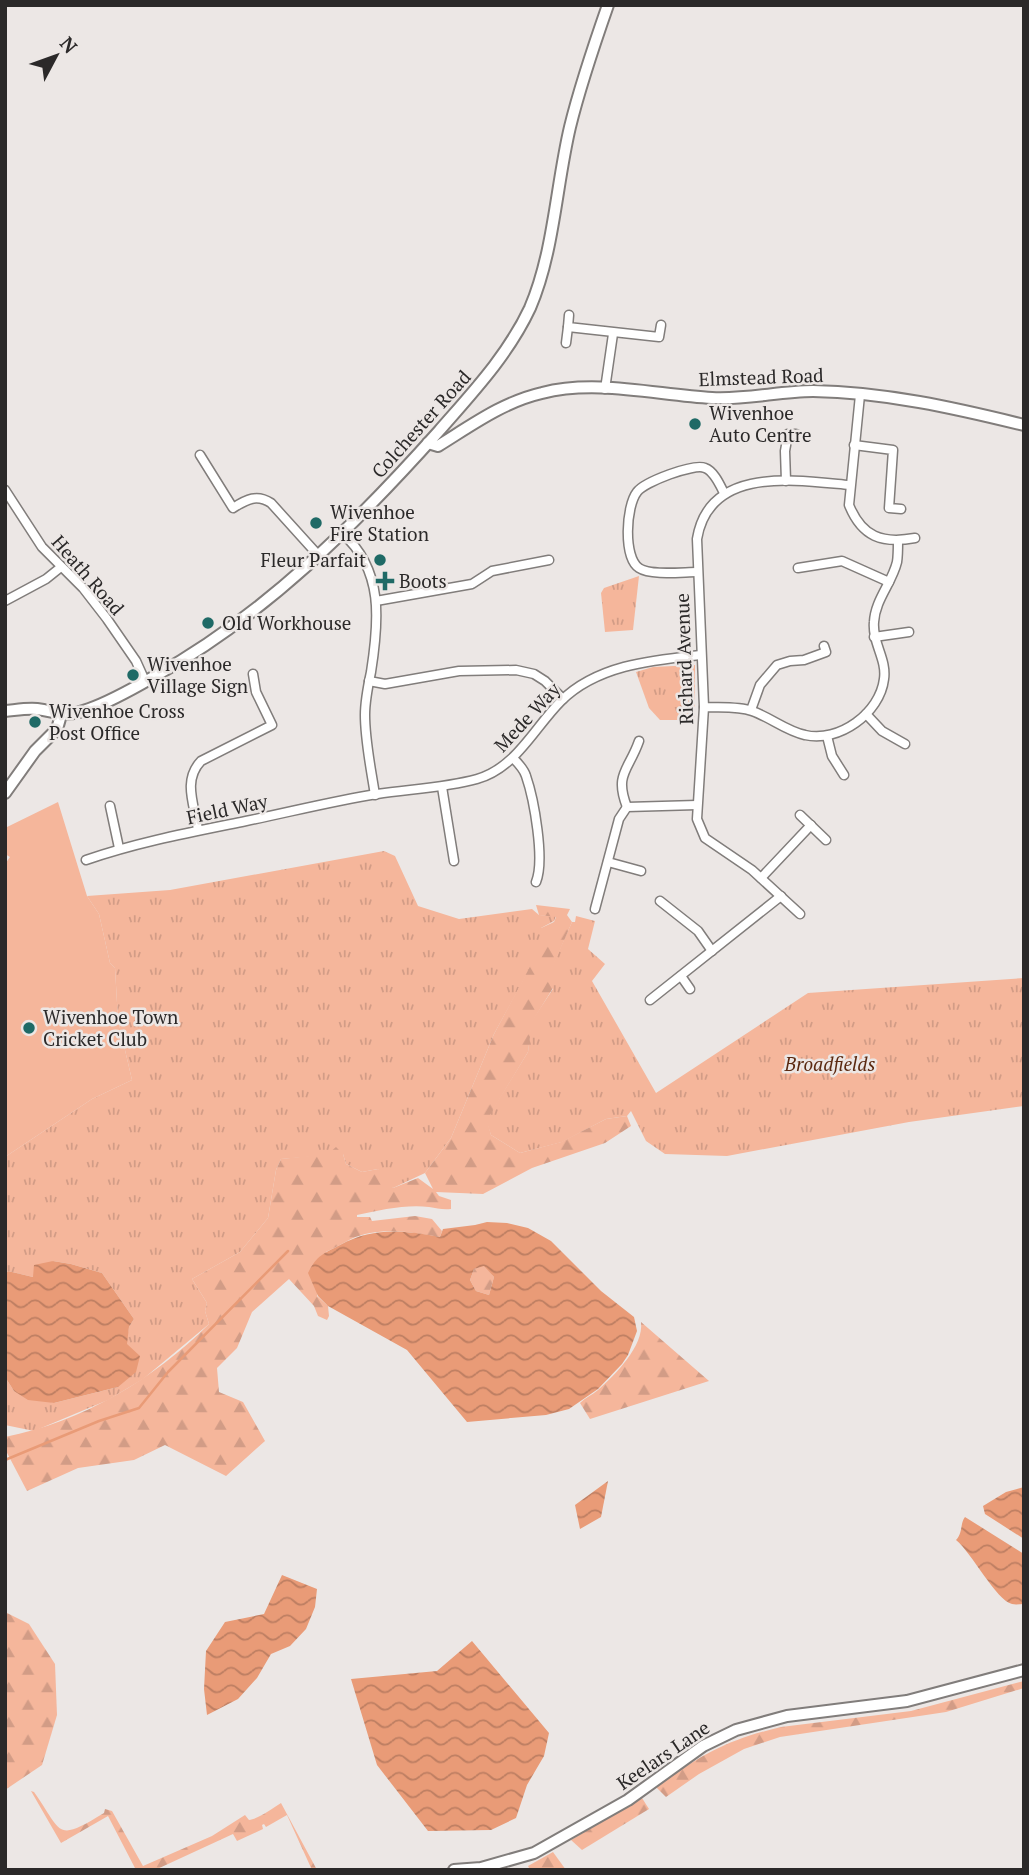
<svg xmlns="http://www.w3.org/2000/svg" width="1029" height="1875" font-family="'PT Serif',serif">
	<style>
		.grass { fill: url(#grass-tufts) }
		.forest { fill: url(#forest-firs) }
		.garden { fill: #f5b69b }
		.water { fill: url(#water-waves); fill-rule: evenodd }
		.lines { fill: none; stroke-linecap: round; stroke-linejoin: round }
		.stream { stroke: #e99b77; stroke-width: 2.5 }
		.street-casing { stroke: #817d7b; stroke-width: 11 }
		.secondary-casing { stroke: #817d7b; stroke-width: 14 }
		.street { stroke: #fff; stroke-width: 8 }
		.secondary { stroke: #fff; stroke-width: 10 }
		.poi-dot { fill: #1f6a66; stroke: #ece7e5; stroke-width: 2.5 }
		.labels { text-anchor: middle; stroke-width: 5; stroke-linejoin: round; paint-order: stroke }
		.street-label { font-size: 19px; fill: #2b2929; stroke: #ece7e5 }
		.poi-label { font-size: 19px; fill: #2b2929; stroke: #ece7e5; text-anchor: start }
		.park-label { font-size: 19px; font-style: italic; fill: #5b2910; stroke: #ece7e5 }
	</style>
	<defs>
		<pattern id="grass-tufts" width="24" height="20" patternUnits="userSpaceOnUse" patternTransform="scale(1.75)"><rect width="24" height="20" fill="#f5b69b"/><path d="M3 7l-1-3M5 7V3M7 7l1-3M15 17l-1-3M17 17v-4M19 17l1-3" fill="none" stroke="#d29c86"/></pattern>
		<pattern id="forest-firs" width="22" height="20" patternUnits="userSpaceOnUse" patternTransform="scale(1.75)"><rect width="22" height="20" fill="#f5b69b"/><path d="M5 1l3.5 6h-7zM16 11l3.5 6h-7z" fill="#d29c86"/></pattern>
		<pattern id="water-waves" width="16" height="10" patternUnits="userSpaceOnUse" patternTransform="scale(1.75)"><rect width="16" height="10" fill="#e99b77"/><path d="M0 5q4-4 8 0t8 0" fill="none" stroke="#bd7e62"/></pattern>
	</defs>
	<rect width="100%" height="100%" fill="#ece7e5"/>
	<g class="grass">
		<polygon points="639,576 633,630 605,632 601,593 604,588"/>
		<polygon points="695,665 695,720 660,720 649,708 636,672 653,667"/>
		<polygon points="384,851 395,856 418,906 459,919 532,909 539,915 556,916 554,921 541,928 541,948 494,1034 451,1138 425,1173 393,1188 378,1169 362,1172 346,1164 343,1154 281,1159 276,1170 268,1218 240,1252 192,1279 207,1303 205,1311 209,1324 143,1379 108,1400 34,1431 5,1425 5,1377 14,1391 54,1403 118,1387 129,1327 134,1319 102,1273 71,1264 53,1261 33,1277 8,1271 5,1275 5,1157 92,1099 132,1080 118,1020 115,968 110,963 99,914 87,896 170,890"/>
		<polygon points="576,916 595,921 588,949 605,964 592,981 656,1093 808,993 1024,978 1024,1106 909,1122 727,1156 665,1154 646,1141 631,1111 627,1116 606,1119 562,1142 520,1153 491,1135 486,1120 528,1052 531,1022 553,989 546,980 572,922 575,922"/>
	</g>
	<g class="forest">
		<path d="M536,905L570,909L567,915L572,922L547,980L553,988L532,1022L528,1052L487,1120L491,1135L520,1153L561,1142L606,1119L627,1116L631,1126L605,1143L532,1168L483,1194L436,1192L439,1196L451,1200V1209C442,1210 437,1208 429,1207C407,1204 380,1210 357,1215V1217H370L372,1221L415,1216L432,1219L442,1231L440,1237C412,1232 378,1226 351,1239C343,1243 335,1248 326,1252L317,1296L328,1306L329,1316L327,1320L318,1316L314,1306L289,1279L252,1312L237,1348L217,1368L219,1392L243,1402L265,1441L226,1476L165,1445L134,1460L78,1468L27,1491L5,1449V1437C82,1422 154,1379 209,1324L205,1311L207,1303L192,1279L240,1252L268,1218L276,1170L281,1159L328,1154L336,1147L343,1154L346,1164L362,1172L378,1169L388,1174L393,1188L418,1178L433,1189L425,1173L451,1138L494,1034L540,948L541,928L554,922L556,917L539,915Z"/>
		<polygon points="484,1265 494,1277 489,1295 476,1291 470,1280 474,1269"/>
		<path d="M641,1322L709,1381L590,1419L580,1403C585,1398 592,1395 598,1390C615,1375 644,1346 641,1322Z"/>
		<polygon points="5,1612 29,1624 55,1664 57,1715 42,1765 5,1790"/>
		<path d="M1024,1681V1688L946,1712L780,1737L744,1749L699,1774L666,1797L656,1787C701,1755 726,1740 781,1727L911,1711Z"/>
		<path d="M31,1791L34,1792C63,1833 55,1843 104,1813L105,1809L112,1811L143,1866L212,1836L245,1815L249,1820C258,1819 273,1808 281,1803L317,1870H312L287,1815L266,1827L264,1824L262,1825L263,1829L237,1841L233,1834L155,1870H136L108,1816L61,1843Z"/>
		<polygon points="642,1798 649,1809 582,1850 571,1840"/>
		<polygon points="553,1852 566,1870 530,1870 528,1866"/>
	</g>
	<polygon class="garden" points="58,802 87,896 99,914 110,963 115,968 118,1020 132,1080 92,1099 5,1157 5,864 10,857 5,854 5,828"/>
	<g class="water">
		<path d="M487,1222L507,1223L528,1228L551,1241L601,1291L634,1317L637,1331L628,1355L622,1364L598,1389L569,1409L546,1415L467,1422L407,1350L328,1306L318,1296L308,1273C317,1255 323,1254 340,1245C373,1227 403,1230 440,1237L443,1229L475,1225ZM484,1266L494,1277L489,1295L476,1291L470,1280L474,1269Z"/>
		<polygon points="53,1261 71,1264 102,1273 134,1319 129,1327 127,1344 140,1356 136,1372 118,1387 54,1403 28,1400 14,1391 5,1377 5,1275 8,1271 33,1277 34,1265"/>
		<polygon points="608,1481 601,1517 580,1529 575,1505"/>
		<polygon points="1024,1487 1024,1539 985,1514 983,1506 1006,1492"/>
		<path d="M965,1517L1024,1554V1604C1020,1604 1016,1605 1012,1604C996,1600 972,1553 956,1540C963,1533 960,1523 965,1517Z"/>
		<polygon points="282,1575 317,1589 315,1607 306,1629 290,1646 271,1654 257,1678 238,1699 207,1715 204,1689 206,1651 225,1622 264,1614"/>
		<polygon points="472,1641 549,1733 544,1756 527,1785 516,1818 491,1830 428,1831 377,1765 351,1679 437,1671"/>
	</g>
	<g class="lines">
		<polyline class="stream" points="5,1460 99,1421 139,1408 168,1372 288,1251"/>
		<g class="street-casing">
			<g id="street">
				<polyline points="569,315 568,327 659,337 661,325"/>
				<polyline points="566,343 568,327"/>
				<polyline points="605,389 613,334"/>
				<path d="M860,395L849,505C862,537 882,544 915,538"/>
				<polyline points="854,445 893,450 889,508 901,509"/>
				<path d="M200,455L233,508C247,499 257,494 271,503L318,555"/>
				<polyline points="786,481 785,451 788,434 796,434"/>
				<polyline points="5,490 42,547 83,588 107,619 136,661 145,681"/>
				<path d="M342,533C384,570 379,621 371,672C368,686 365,700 365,715C365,741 371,769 375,795"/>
				<polyline points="798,568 842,561 889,582"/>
				<path d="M697,572C683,572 651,576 639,568C623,557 626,506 637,492C644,482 694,463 705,468C714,471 720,485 724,493"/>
				<polyline points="5,601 46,579 61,567"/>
				<polyline points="376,601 472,584 492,571 549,560"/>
				<polyline points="874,637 909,632"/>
				<polyline points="369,681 385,684 459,671 516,670 534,674 545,681 563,699"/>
				<path d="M704,707C719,708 738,706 752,711C770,717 786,731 805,735C839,743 880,713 884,679C887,659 872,643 874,622C875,600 892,583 897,562C898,556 898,548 898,541"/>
				<polyline points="751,710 760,685 777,665 790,661 804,660 826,652 824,646"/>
				<polyline points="866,714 882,731 905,744"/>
				<polyline points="827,736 832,756 844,775"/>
				<path d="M513,758C518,763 524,769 526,776C534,799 545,860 536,882"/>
				<polyline points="442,787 454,861"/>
				<polyline points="110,806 119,848"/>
				<path d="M627,807C614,774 629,770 639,741"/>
				<polyline points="800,815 826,840"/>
				<path d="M198,830C195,806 182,781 201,761L272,725L256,692L253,674"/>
				<path d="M86,860C138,842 192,832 246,821C290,812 333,801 377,794C410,789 444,788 477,779C516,768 534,728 561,701C597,665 653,660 700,655"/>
				<polyline points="608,862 641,871"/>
				<polyline points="761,878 811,825"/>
				<polyline points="660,901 698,931 712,951"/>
				<polyline points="595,909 619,819 627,807 697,805"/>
				<path d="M800,914L752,870L705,838L697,819L704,707L697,539C709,466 795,480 849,485"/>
				<polyline points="681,976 690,989"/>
				<polyline points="650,1000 781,896"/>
			</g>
		</g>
		<g class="secondary-casing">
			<g id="secondary">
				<path d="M428,443L438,446C472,425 503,402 542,393C596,379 657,395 712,398C746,400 780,391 813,391C884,392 955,408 1024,425"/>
				<path d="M5,711C16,710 27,708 37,709C59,712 65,718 89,709C112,701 134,688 155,676C265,615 356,524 439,431C473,392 508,355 530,308C554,252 556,186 570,127C580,86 594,45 608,5"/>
				<polyline points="5,793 35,751 57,729 61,715"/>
				<polyline points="454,1870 481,1868 534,1853 628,1800 703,1746 736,1730 787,1716 907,1701 1024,1670"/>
			</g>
		</g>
		<use href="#street" class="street"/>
		<use href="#secondary" class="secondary"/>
	</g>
	<g class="poi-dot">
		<circle cx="695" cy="424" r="7"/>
		<circle cx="316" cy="523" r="7"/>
		<circle cx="380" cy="560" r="7"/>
		<path d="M381.5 570.5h7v7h7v7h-7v7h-7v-7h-7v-7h7z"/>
		<circle cx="208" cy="623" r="7"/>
		<circle cx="133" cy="675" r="7"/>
		<circle cx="35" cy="722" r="7"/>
		<circle cx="29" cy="1028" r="7"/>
	</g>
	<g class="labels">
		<g class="street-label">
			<text transform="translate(761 377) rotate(-2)" y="7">Elmstead Road</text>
			<text transform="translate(421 424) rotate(-48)" y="7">Colchester Road</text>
			<text transform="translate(88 575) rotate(49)" y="7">Heath Road</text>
			<text transform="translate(684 659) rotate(-92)" y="7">Richard Avenue</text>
			<text transform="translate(527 717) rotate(-47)" y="7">Mede Way</text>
			<text transform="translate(227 809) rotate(-12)" y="7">Field Way</text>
			<text transform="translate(663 1755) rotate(-34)" y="7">Keelars Lane</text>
		</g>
		<g class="poi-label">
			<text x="709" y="420">Wivenhoe<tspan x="709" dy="22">Auto Centre</tspan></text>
			<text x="330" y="519">Wivenhoe<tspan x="330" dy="22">Fire Station</tspan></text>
			<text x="366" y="567" text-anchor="end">Fleur Parfait</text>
			<text x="399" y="588">Boots</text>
			<text x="222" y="630">Old Workhouse</text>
			<text x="147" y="671">Wivenhoe<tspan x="147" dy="22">Village Sign</tspan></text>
			<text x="49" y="718">Wivenhoe Cross<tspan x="49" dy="22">Post Office</tspan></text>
			<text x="43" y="1024">Wivenhoe Town<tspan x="43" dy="22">Cricket Club</tspan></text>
		</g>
		<g class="park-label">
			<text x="830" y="1071">Broadfields</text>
		</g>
	</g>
	<rect width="1029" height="1875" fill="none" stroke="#2b2929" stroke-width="14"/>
	<g transform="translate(56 56) rotate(49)" stroke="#ece7e5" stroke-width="5" paint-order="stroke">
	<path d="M0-5L12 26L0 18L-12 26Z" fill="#2b2929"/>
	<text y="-10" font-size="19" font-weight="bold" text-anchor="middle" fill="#2b2929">N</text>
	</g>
</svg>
